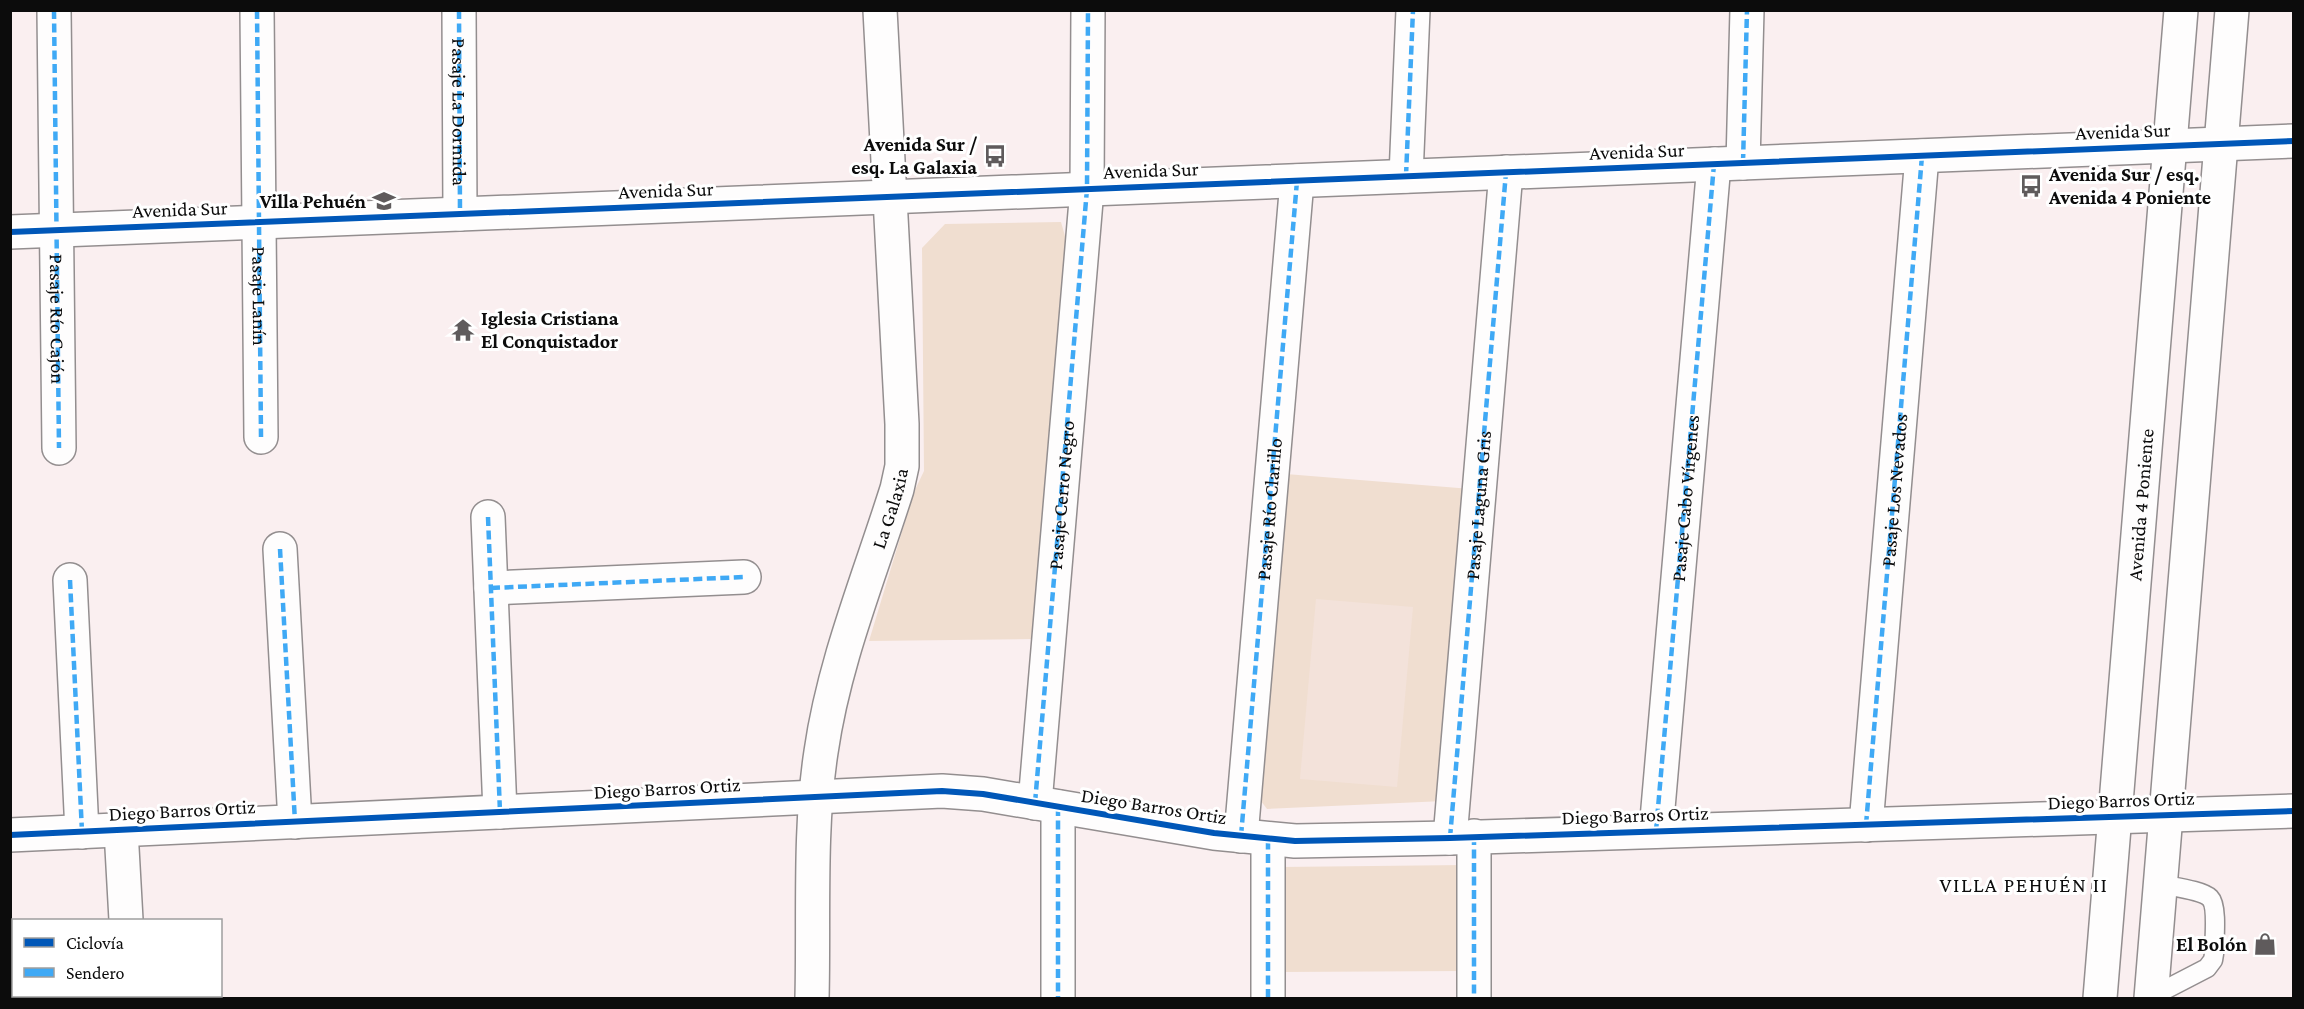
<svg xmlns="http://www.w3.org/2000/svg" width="2304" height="1009" font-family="'Crimson Pro',serif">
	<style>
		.green { fill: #f0ded0 }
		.pitch { fill: #f3e2da }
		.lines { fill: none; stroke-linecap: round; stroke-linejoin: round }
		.service-casing { stroke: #938e8f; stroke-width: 21 }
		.minor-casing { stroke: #938e8f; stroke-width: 36 }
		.tertiary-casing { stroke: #938e8f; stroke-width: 36 }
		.service { stroke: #fefdfd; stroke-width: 18 }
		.minor { stroke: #fefdfd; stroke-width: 33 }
		.tertiary { stroke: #fefdfd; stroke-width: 33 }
		.quiet { stroke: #3fa9f5; stroke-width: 4.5; stroke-dasharray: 9 4.5; stroke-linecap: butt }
		.cycleway-casing { stroke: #fff; stroke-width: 10 }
		.cycleway { stroke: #0057b8; stroke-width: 6 }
		.labels { text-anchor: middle; stroke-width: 6; stroke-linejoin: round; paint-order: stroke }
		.street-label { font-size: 20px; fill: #0c0c0c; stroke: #fff }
		.poi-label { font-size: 20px; font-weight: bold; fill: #0c0c0c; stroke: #fff; text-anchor: end }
		.neighbourhood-label { font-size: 21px; letter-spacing: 1.5px; fill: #0c0c0c; stroke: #fff }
	</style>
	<rect width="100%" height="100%" fill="#faeff0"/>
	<g class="green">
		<polygon points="1061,222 1067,243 1034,639 869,641 914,492 924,471 922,248 945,224"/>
		<polygon points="1286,474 1471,489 1444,801 1267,809 1258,797"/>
		<polygon points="1464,865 1465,971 1282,972 1281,867"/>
	</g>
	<polygon class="pitch" points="1316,599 1413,607 1397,787 1300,779"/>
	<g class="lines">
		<g class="service-casing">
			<path id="service" d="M2151,997L2207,968L2213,960L2214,954C2214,942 2218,906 2210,898C2202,890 2172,887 2160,884"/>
		</g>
		<g class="minor-casing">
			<g id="minor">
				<path id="s1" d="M54,10L59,448"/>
				<polyline points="257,10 261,437"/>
				<path id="s2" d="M459,10L460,214"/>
				<polyline points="1743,163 1747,10"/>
				<polyline points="1406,176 1413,10"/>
				<polyline points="488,517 500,812"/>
				<polyline points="280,549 295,822"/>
				<polyline points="70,580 82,832"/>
				<polyline points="491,588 744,577"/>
				<polyline points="1035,803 1087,189 1088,10"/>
				<polyline points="1058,807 1058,998"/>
				<polyline points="1866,825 1922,156"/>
				<polyline points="121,830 126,920"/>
				<path id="s3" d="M1656,831L1714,164"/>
				<polyline points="10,835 942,791 983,794 1214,833 1295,841 1450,838 2294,811"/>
				<path id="s4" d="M1241,836L1297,181"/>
				<polyline points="1474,836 1474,998"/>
				<path id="s5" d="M1450,838L1506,172"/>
				<polyline points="129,996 129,998"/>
				<path id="s6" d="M812,998C814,919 809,830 821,752C834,661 870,575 897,489L902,466V424L880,10"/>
				<polyline points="1268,998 1268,839"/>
			</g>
		</g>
		<g class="tertiary-casing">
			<g id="tertiary">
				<polyline points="10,232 2294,141"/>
				<path id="s7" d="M2100,998L2181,10"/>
				<polyline points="2151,998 2232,10"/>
			</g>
		</g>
		<use href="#service" class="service"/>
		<use href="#minor" class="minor"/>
		<use href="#tertiary" class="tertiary"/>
		<g class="quiet">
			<polyline points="54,10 59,448"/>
			<path id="s8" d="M257,10L261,437"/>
			<polyline points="459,10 460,214"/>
			<polyline points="1743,163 1747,10"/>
			<polyline points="1406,176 1413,10"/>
			<polyline points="488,517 500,812"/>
			<polyline points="280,549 295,822"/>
			<polyline points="70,580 82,832"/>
			<polyline points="491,588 744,577"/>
			<path id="s9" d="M1035,803L1087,189L1088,10"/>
			<polyline points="1058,807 1058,998"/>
			<path id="s10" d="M1866,825L1922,156"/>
			<polyline points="1656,831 1714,164"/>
			<polyline points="1241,836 1297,181"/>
			<polyline points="1474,836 1474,998"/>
			<polyline points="1450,838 1506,172"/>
			<polyline points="1268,998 1268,839"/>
		</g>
		<g class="cycleway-casing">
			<g id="cycleway">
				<polyline points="10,232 2294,141"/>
				<polyline points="10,835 942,791 983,794 1214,833 1295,841 1450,838 2294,811"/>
			</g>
		</g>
		<use href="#cycleway" class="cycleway"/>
	</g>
	<defs>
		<g id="bus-bare" transform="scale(1.8)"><path d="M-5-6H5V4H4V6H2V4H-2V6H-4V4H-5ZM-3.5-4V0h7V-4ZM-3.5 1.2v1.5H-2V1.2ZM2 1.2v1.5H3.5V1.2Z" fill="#5f5b5c" stroke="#fff" stroke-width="2.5" paint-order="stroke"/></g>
		<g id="school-bare" transform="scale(1.8)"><path d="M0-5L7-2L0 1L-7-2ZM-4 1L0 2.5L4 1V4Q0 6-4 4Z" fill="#5f5b5c" stroke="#fff" stroke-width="2.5" paint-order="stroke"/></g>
		<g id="temple-bare" transform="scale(1.8)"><path d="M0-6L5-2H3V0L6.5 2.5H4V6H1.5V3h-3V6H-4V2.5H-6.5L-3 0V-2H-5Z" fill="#5f5b5c" stroke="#fff" stroke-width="2.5" paint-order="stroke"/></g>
		<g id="shop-bare" transform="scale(1.8)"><path d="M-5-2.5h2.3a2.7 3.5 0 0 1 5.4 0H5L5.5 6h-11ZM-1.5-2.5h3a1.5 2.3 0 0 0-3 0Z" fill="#5f5b5c" stroke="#fff" stroke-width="2.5" paint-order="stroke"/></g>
	</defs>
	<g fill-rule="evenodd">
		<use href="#bus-bare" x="995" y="156"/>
		<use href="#bus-bare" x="2031" y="186"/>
		<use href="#school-bare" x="384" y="201"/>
		<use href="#temple-bare" x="463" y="330"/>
		<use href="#shop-bare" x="2265" y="944"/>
	</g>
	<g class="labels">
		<g class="street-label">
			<text dy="7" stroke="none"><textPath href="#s2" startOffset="102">Pasaje La Dormida</textPath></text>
			<text transform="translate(2123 131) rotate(-2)" y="7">Avenida Sur</text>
			<text transform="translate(1637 151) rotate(-2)" y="7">Avenida Sur</text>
			<text transform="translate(1151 170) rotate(-2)" y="7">Avenida Sur</text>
			<text transform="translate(666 190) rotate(-2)" y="7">Avenida Sur</text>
			<text transform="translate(180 209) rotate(-2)" y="7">Avenida Sur</text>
			<text dy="7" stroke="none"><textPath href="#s8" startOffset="286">Pasaje Lanín</textPath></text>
			<text dy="7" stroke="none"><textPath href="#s1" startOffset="309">Pasaje Río Cajón</textPath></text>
			<text dy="7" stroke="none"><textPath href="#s10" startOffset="336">Pasaje Los Nevados</textPath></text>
			<text dy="7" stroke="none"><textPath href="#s9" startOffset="309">Pasaje Cerro Negro</textPath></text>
			<text dy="7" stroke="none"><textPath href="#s3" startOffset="334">Pasaje Cabo Vírgenes</textPath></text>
			<text dy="7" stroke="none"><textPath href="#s5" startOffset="334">Pasaje Laguna Gris</textPath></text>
			<text dy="7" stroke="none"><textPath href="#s7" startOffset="495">Avenida 4 Poniente</textPath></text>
			<text dy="7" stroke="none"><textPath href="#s6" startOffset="500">La Galaxia</textPath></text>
			<text dy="7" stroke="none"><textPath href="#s4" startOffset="328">Pasaje Río Clarillo</textPath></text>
			<text transform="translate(667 788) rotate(-3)" y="7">Diego Barros Ortiz</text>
			<text transform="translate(2121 800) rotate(-2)" y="7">Diego Barros Ortiz</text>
			<text transform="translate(1154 806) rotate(9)" y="7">Diego Barros Ortiz</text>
			<text transform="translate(182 810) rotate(-3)" y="7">Diego Barros Ortiz</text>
			<text transform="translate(1635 815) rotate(-2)" y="7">Diego Barros Ortiz</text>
		</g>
		<g class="poi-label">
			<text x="977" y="151">Avenida Sur /<tspan x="977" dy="23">esq. La Galaxia</tspan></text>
			<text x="2049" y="181" text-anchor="start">Avenida Sur / esq.<tspan x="2049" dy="23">Avenida 4 Poniente</tspan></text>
			<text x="366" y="208">Villa Pehuén</text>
			<text x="481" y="325" text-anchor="start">Iglesia Cristiana<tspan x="481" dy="23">El Conquistador</tspan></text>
			<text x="2247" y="951">El Bolón</text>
		</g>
		<g class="neighbourhood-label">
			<text x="2024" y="892">VILLA PEHUÉN II</text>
		</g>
	</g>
	<rect width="2304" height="1009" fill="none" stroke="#0c0c0c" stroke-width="24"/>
	<rect x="12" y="919" width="210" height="78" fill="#ffffff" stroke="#9e9e9e" stroke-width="1.5"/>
	<rect x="24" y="938" width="30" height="9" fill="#0057b8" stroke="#9e9e9e" stroke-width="1.5"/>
	<text x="66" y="949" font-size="18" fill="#0c0c0c">Ciclovía</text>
	<rect x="24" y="968" width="30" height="9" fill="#3fa9f5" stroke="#9e9e9e" stroke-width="1.5"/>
	<text x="66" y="979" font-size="18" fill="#0c0c0c">Sendero</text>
</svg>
